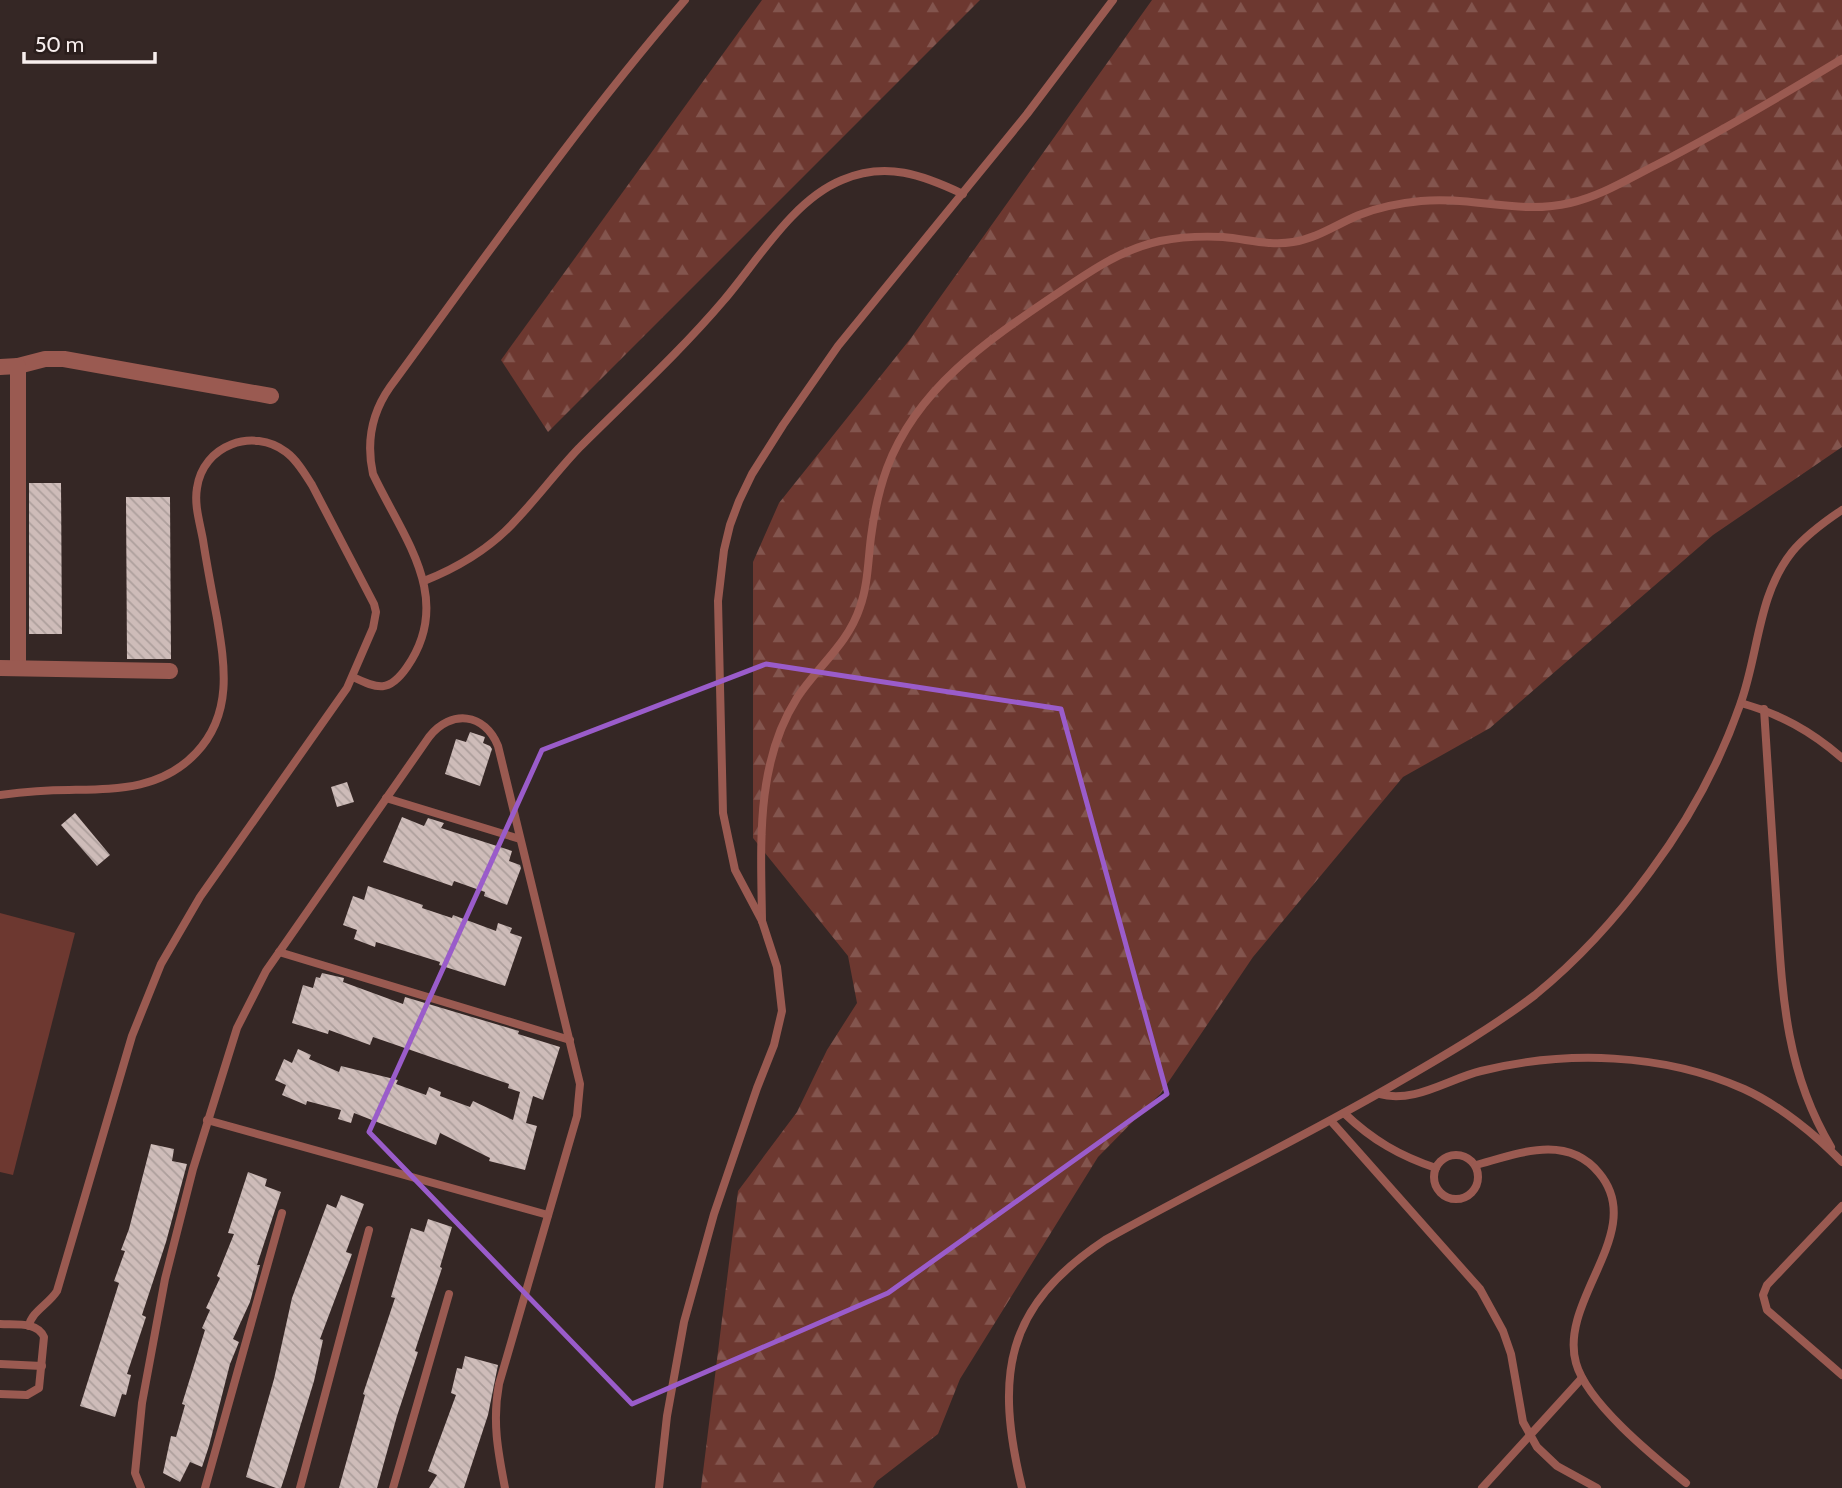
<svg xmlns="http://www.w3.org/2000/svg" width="1842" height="1488" font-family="Cabin,sans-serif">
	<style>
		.green { fill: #6d3830 }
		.forest { fill: url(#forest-firs) }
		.building { fill: url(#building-back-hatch) }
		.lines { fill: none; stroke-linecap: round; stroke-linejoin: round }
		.service { stroke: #9a5a51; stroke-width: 8 }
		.minor { stroke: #9a5a51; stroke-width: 16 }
		.marked { fill: none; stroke: #9a5cca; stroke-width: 5; stroke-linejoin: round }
	</style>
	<defs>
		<pattern id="forest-firs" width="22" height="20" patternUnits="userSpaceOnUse" patternTransform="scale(1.75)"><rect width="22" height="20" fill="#6d3830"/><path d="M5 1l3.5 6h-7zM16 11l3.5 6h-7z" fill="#83554e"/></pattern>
		<pattern id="building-back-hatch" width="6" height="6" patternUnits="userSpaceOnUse" patternTransform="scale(1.75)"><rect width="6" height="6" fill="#cebcb9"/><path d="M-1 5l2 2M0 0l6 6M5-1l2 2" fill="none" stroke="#ad9f9c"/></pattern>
	</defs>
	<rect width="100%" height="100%" fill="#352725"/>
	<polygon class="green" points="0,913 75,933 13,1175 0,1172"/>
	<g class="forest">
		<polygon points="762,0 980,0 548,432 501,360"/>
		<polygon points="1152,0 1842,0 1842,447 1713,535 1490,728 1403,777 1253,957 1161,1093 1098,1157 960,1379 938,1434 877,1481 873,1488 701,1488 738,1191 797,1112 827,1050 857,1003 848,956 753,838 753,562 779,503 911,338"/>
	</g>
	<g class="building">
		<polygon points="29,483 61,483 62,634 29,634"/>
		<polygon points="126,497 170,497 171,659 127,659"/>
		<polygon points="470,732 485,737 483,743 490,746 492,749 480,786 445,774 456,739 466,742"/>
		<polygon points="347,782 354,802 337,807 331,787"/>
		<polygon points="75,813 110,855 97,866 61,825"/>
		<polygon points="402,817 424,826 428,818 444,823 441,828 512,851 509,861 520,865 521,868 507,905 484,896 485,892 454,881 452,886 383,862"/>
		<polygon points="368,886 423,905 422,908 452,918 453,915 496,931 498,923 512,928 510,933 522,937 505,986 439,965 440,962 376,942 375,947 354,939 357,930 343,925 353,896 364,900"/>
		<polygon points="322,973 344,978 343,982 403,1004 405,997 519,1031 518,1034 560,1047 543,1100 533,1096 526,1123 537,1126 525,1170 489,1161 490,1158 440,1133 436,1145 354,1113 351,1123 338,1119 341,1110 307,1101 306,1105 282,1095 286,1085 275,1080 284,1059 292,1063 298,1049 311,1055 309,1059 339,1072 341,1066 398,1080 396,1084 426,1095 429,1087 441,1092 440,1096 470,1107 473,1101 513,1120 520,1092 508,1088 509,1084 373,1037 370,1045 329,1030 328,1034 292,1023 303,985 313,988 316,977 320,978"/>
		<polygon points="151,1144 174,1149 172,1161 187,1164 166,1242 142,1315 146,1317 127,1374 131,1375 126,1395 122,1394 115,1417 80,1406 119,1283 114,1281 125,1251 121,1250 129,1229"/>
		<polygon points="248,1172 267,1179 265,1186 281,1192 257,1265 260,1265 250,1302 233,1339 239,1342 230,1364 209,1446 202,1467 190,1462 180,1482 163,1473 171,1436 176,1437 185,1405 182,1404 205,1330 202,1328 210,1310 206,1308 220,1278 217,1276 234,1234 228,1233"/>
		<polygon points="341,1195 364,1204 346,1252 352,1254 320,1339 323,1340 314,1381 286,1473 281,1488 276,1488 246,1477 274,1379 292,1298 327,1204 336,1208"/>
		<polygon points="428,1219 452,1227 440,1267 442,1268 415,1351 418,1352 397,1416 377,1488 339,1488 365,1395 363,1394 395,1298 391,1297 411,1228 424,1232"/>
		<polygon points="465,1356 498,1365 488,1415 464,1488 429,1488 437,1475 428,1471 456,1395 451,1393 457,1368 462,1369"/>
	</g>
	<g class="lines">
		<g class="service">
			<path d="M424,581C459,567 491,548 516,520C538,497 557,471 579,448C628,399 679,353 724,300C758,260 793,200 842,180C886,161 923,175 963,194"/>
			<path d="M353,677C378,689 389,693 407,667C455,598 403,538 373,474C366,442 371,414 390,387C486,256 579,123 685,0"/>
			<path d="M1741,703C1780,714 1811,731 1842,758"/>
			<path d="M1764,709C1768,771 1772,833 1776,895C1782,986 1783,1067 1831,1147"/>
			<path d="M0,795C23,792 45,790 69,790C116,789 161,790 196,753C233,714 225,666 217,618C212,592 207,566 203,540C200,523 194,505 197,488C203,445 253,427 286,452C297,460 305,474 312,485L374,604L376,612L373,628L347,688L200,897L161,964L132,1036L57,1291C49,1304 31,1312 29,1326"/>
			<polyline points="386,798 520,839"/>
			<path d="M762,921C761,845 755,764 797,698C818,666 848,644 860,607C868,585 868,560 871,537C874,514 879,490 887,468C917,388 987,341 1055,295C1088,273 1119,250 1160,241C1180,237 1202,236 1223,237C1247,239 1269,246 1293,242C1318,238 1337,224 1359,215C1379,207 1400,203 1421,201C1471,196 1519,215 1570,203C1601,196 1628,179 1656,165C1720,132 1781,96 1842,59"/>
			<polyline points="279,952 570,1040"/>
			<path d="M1379,1094C1414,1104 1448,1079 1481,1071C1566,1050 1663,1053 1744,1089C1779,1105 1815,1134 1842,1162"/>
			<path d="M1344,1113C1372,1140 1400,1156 1436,1168"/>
			<polyline points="207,1120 548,1215"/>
			<polyline points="1331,1121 1480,1289 1503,1331 1511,1354 1523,1422 1537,1447 1557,1466 1597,1488"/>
			<circle cx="1456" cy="1177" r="22"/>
			<path d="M1476,1165C1517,1154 1566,1133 1599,1173C1648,1231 1558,1299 1576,1363C1587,1403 1654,1457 1686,1483"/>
			<polyline points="1842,1206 1767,1285 1763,1295 1767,1310 1842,1375"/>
			<path d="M0,1324C15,1325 37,1321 44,1337L39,1388L27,1395L0,1394"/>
			<polyline points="0,1364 42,1366"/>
			<path d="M141,1488L135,1473L142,1403L165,1279L193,1169L237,1028L266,971L429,737C451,709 485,713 498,746L580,1084L577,1116L499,1384C492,1421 498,1452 505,1488"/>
			<polyline points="205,1488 282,1213"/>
			<polyline points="300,1488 369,1230"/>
			<polyline points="393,1488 449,1294"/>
			<polyline points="659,1488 667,1416 684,1322 714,1214 757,1088 774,1045 782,1011 777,967 762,921 735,870 723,813 718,601 724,550 730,525 739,501 752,474 783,425 838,346 1027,114 1113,0"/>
			<path d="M1022,1488C995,1376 1004,1307 1105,1240C1203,1185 1305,1137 1402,1080C1447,1054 1493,1027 1535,995C1578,960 1617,917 1650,872C1688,821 1719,765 1740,705C1759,654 1757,596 1792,552C1806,535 1824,522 1842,510"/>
			<polyline points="1482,1488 1582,1378"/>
		</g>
		<g class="minor">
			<polyline points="18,366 45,359 64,359 271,396"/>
			<polyline points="0,367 18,366 18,668"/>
			<polyline points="0,668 170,671"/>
		</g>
	</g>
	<path class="marked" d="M766,664L1061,709L1167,1094L888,1293L632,1404L369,1132L542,750Z"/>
	<path d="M24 52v10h131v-10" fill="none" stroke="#f7eeed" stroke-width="3.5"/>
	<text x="35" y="52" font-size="21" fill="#f7eeed" stroke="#2a1e1c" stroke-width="5" paint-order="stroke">50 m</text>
</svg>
